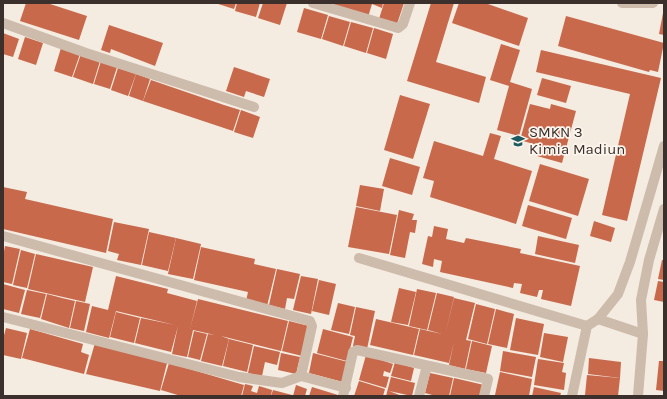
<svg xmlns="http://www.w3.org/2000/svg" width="667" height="399" font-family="Karla,sans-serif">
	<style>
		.building { fill: #c8694b }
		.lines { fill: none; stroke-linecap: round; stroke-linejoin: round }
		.minor { stroke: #cdbbac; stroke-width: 10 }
		.labels { text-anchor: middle; stroke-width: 3.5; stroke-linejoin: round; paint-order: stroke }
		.poi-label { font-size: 15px; fill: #3b302b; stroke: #fbf5ee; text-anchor: start }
	</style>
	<rect width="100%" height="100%" fill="#f4ebe1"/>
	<g class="building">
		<polygon points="26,3 47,3 87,16 79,40 20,21"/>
		<polygon points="215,3 236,3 234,9"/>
		<polygon points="237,3 260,3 256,17 235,11"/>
		<polygon points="263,3 287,3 280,25 258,18"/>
		<polygon points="325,3 383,3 382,8 372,4 368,17"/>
		<polygon points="384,3 404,3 397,24 379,19"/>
		<polygon points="431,3 454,3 436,62 486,77 479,103 407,81"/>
		<polygon points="459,3 485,3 528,18 519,46 452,23"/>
		<polygon points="304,8 328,15 321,39 297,32"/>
		<polygon points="663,13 664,14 664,35 659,34"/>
		<polygon points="329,16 350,22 343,46 322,39"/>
		<polygon points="566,16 664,43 658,72 650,70 649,72 558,46"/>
		<polygon points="351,22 373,28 366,53 344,46"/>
		<polygon points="109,25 163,43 155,66 111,49 110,53 101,50"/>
		<polygon points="374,28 393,34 386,59 367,53"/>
		<polygon points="3,33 19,39 13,57 3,54"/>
		<polygon points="25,37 43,43 36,65 18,59"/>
		<polygon points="501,44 520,50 510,82 532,89 519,136 497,130 509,86 490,80"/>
		<polygon points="61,48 80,54 72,77 54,71"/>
		<polygon points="541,50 661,78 627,221 602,215 630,94 536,72"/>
		<polygon points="81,54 100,61 93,84 73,77"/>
		<polygon points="101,61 117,67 110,89 94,84"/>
		<polygon points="234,67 270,79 264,97 246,91 244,97 226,91"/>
		<polygon points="118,68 136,74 128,96 111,90"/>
		<polygon points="136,74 150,79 143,101 129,96"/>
		<polygon points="542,78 571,86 566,103 537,95"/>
		<polygon points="151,80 224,105 218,123 224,105 240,110 233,131 143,101"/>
		<polygon points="400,95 430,104 413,159 384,150"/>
		<polygon points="530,104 550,109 551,104 576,111 562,163 537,156 540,146 520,140"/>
		<polygon points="241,110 260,117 253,138 234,132"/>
		<polygon points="490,133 501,136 494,159 532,171 516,224 430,197 434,181 423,178 434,141 483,156"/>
		<polygon points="390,158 420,167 412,195 382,186"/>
		<polygon points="540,164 589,179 578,216 529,201"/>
		<polygon points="360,185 384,189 380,211 356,206"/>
		<polygon points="3,187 27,192 25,199 113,219 106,253 3,229"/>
		<polygon points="528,205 572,218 566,239 522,226"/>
		<polygon points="356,207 397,215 389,254 348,247"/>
		<polygon points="399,210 414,214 412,220 417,220 415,233 410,232 405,258 390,255"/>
		<polygon points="594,221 615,228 611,242 590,236"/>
		<polygon points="114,222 149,229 141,265 117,260 119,254 108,251"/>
		<polygon points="434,226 448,229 446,239 464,243 466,238 521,249 520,253 580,266 571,306 541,299 543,290 539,290 537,297 520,293 522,284 514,283 513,288 440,272 442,261 434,259 433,267 422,264 428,236 432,237"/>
		<polygon points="149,232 176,238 168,271 142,265"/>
		<polygon points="538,236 579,245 575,263 535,254"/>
		<polygon points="176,238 201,244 193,279 168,274"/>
		<polygon points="5,246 20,249 12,284 3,282 3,257"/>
		<polygon points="201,247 255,259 254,264 276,269 267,306 246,301 248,292 194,280"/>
		<polygon points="21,250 35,254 27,288 13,285"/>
		<polygon points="36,254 93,267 85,302 28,289"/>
		<polygon points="662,260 664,260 664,280 658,279"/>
		<polygon points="277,269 300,274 294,299 287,298 285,309 269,305"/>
		<polygon points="116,276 168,289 167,293 197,301 190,329 198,299 288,321 281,351 221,336 229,339 222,366 201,361 208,334 215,335 193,330 187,357 172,354 178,326 171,352 135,343 141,318 175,325 116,311 109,338 86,332 92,306 108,310"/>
		<polygon points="301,276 318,279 311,314 293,310"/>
		<polygon points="319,280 336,284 329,315 312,311"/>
		<polygon points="658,281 664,282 664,302 654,300"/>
		<polygon points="3,284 25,290 19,313 3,309"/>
		<polygon points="399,288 416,292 408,325 391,322"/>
		<polygon points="417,289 436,293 427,330 409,326"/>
		<polygon points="27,290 46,294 40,318 21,314"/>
		<polygon points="437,293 454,297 445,335 454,298 475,303 466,340 471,341 465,369 449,365 454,342 449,363 414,355 420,329 442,334 428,330"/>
		<polygon points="47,294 62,298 58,315 62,298 75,301 69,328 41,319"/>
		<polygon points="76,301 90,304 84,331 70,328"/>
		<polygon points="338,303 355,307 349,334 331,330"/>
		<polygon points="476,304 495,309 487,344 468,339"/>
		<polygon points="356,307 375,311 367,349 353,346 355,336 350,335"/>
		<polygon points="496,309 514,314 507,348 488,344"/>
		<polygon points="116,312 140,318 134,343 110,337"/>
		<polygon points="516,318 544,324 538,355 510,350"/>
		<polygon points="376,319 419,329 413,355 370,345"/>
		<polygon points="289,321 309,326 302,356 282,351"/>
		<polygon points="6,328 27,333 21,359 3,355 3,339"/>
		<polygon points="30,329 83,344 81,352 89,355 84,374 22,358"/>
		<polygon points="323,329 353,337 347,361 317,353"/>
		<polygon points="194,331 207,334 200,360 188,357"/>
		<polygon points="544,333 568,337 563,362 540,357"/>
		<polygon points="229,339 253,345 247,372 223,366"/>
		<polygon points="472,341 492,346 486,373 466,369"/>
		<polygon points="95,343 167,363 160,391 86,374"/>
		<polygon points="254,346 280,352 277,365 265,362 262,376 248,373"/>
		<polygon points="503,351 536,357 532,377 500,371"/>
		<polygon points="281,353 300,357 296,374 278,370"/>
		<polygon points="313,353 348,362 343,382 309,373"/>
		<polygon points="366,355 393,364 390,373 384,371 383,376 389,377 386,388 359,380"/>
		<polygon points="589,358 621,362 620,378 588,374"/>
		<polygon points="538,359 564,363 562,372 566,373 564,390 534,385"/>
		<polygon points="659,361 664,361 664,391 656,390"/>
		<polygon points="395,362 414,368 411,381 391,376"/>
		<polygon points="169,363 244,385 241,396 181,396 161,390"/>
		<polygon points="500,372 532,379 529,396 495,395"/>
		<polygon points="430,373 453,378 449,396 436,396 425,393"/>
		<polygon points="587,375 620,378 618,396 585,395"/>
		<polygon points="391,377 415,383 412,396 389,391 402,396 386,396"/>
		<polygon points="454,378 484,385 482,396 450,396"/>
		<polygon points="359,381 385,389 383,396 354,396"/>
		<polygon points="245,384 253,386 251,391 257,393 259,386 272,390 271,396 242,396"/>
		<polygon points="296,385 307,389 305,396 293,396"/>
		<polygon points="312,387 338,395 338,396 309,396"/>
		<polygon points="534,387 561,393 560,396 532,396"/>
		<polygon points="273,390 292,395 292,396 271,396"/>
	</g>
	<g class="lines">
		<g class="minor">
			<polyline points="313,3 398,28 403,24 410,3"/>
			<polyline points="622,3 653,3"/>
			<polyline points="3,23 86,53 254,107"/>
			<polyline points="3,236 310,321 312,326 301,376"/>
			<polyline points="359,258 587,326"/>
			<polyline points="3,317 239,377 282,383 301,376 346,388"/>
			<polyline points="598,319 643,334"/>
			<polyline points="343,396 353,352 357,350 488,379 484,396"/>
			<polyline points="419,396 427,366"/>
			<polyline points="572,396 587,326 598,319 618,294 630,262 664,146"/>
			<polyline points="638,396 643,334 641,300 649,260 664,209"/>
		</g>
	</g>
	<defs>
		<g id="school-bare" transform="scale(1.08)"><path d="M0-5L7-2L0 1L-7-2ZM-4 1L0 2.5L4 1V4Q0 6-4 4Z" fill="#1f5a5e" stroke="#fbf5ee" stroke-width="2.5" paint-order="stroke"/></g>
	</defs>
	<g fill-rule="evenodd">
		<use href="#school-bare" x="518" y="141"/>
	</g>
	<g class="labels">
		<g class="poi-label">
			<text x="529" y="137">SMKN 3<tspan x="529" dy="17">Kimia Madiun</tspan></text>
		</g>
	</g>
	<rect width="667" height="399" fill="none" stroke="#3b302b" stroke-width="8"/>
</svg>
